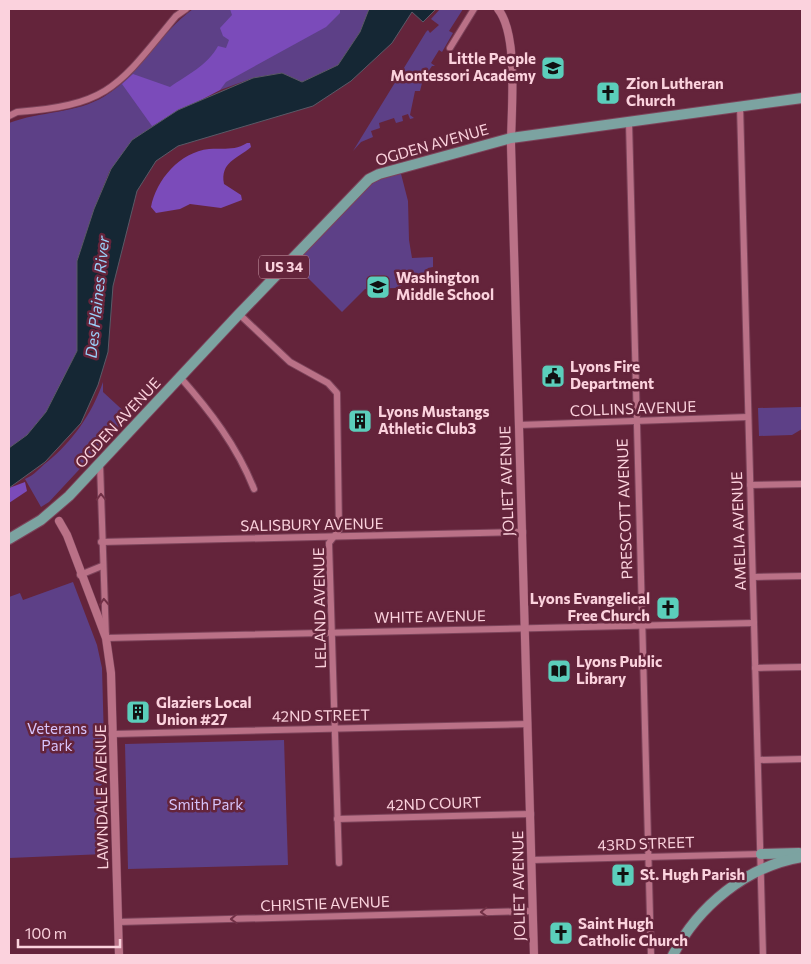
<svg xmlns="http://www.w3.org/2000/svg" width="811" height="964" font-family="Commissioner,sans-serif">
	<style>
		.green { fill: #5d4087 }
		.forest { fill: #7b4bba }
		.water { fill: #152734; stroke: #5a5a67 }
		.lines { fill: none; stroke-linecap: round; stroke-linejoin: round }
		.minor-casing { stroke: #7c435a; stroke-width: 8 }
		.tertiary-casing { stroke: #7c435a; stroke-width: 9 }
		.primary-casing { stroke: #7c435a; stroke-width: 12 }
		.minor { stroke: #ba7187; stroke-width: 6 }
		.tertiary { stroke: #ba7187; stroke-width: 8 }
		.primary { stroke: #7ca3a1; stroke-width: 10 }
		.oneway { stroke: #713046 }
		.labels { text-anchor: middle; stroke-width: 5; stroke-linejoin: round; paint-order: stroke }
		.shield { fill: #64243b; stroke: #ce9eac; stroke-width: 1 }
		.shield-label { font-size: 14px; font-weight: bold; fill: #fbd2dd }
		.poi-label { font-size: 15px; font-weight: bold; fill: #fbd2dd; stroke: #64243b; text-anchor: start }
		.street-label { font-size: 15px; fill: #fbd2dd; stroke: #64243b }
		.park-label { font-size: 15px; fill: #d7c3fb; stroke: #64243b }
		.water-label { font-size: 16px; font-style: italic; fill: #99cff7; stroke: #64243b }
	</style>
	<rect width="100%" height="100%" fill="#64243b"/>
	<g class="green">
		<path d="M193,9H369L360,32L338,65L302,82L282,73L253,78L220,90L178,110L110,170L94,209L77,261V351L46,412L27,435L9,448V123C40,111 76,114 105,96C142,73 159,33 193,9Z"/>
		<polygon points="440,9 463,9 449,31 453,33 442,52 439,50 431,63 435,66 432,66 423,79 420,91 415,91 410,115 414,118 410,119 408,114 402,116 403,121 396,123 394,118 379,123 380,128 371,131 373,137 361,142 353,151 426,32 428,30 430,33 439,25 431,19"/>
		<polygon points="400,170 408,201 409,240 412,258 433,257 433,267 428,268 420,278 395,288 365,289 342,312 291,261 364,185"/>
		<path d="M103,382V392L129,416L49,502L41,507L25,479C35,475 39,468 47,462C72,442 92,414 103,382Z"/>
		<polygon points="801,407 802,429 792,435 759,436 758,408"/>
		<polygon points="73,582 97,645 102,668 105,779 101,786 101,843 105,854 9,858 9,597 20,593 23,600"/>
		<polygon points="284,740 288,865 128,869 125,744"/>
	</g>
	<g class="forest">
		<path d="M230,9H340V13L326,27L226,82L220,90L152,126L122,84L133,74L170,87C187,75 208,65 218,46L226,48L229,40L223,36L220,28L232,15Z"/>
		<path d="M247,143H250L251,147C237,159 220,162 224,184L241,195L242,200L221,208L190,204L180,209L156,213L151,207C156,180 180,152 209,149C223,148 234,151 247,143Z"/>
		<polygon points="25,482 27,491 9,503 9,488"/>
	</g>
	<polygon class="water" points="369,9 436,9 423,22 412,12 392,43 351,81 313,106 178,146 156,161 137,191 113,286 108,352 98,385 81,423 45,462 9,488 9,448 27,435 46,412 77,351 77,261 94,209 111,169 132,140 178,110 253,78 282,73 302,82 338,65 360,32"/>
	<g class="lines">
		<g class="minor-casing">
			<g id="minor">
				<polyline points="450,48 474,9"/>
				<polyline points="740,106 763,955"/>
				<path d="M9,116L17,112C111,105 119,85 176,16L186,9"/>
				<polyline points="629,123 651,955"/>
				<polyline points="239,314 290,362 328,383 337,393 339,530 329,543 339,863"/>
				<path d="M180,377C210,411 237,446 254,489"/>
				<polyline points="519,425 748,417"/>
				<polyline points="100,464 106,638 754,623"/>
				<polyline points="750,485 802,484"/>
				<polyline points="101,542 523,532"/>
				<polyline points="80,575 102,566"/>
				<polyline points="753,577 802,576"/>
				<polyline points="755,668 802,667"/>
				<polyline points="114,734 528,724"/>
				<polyline points="758,760 802,759"/>
				<polyline points="337,819 531,814"/>
				<polyline points="532,860 761,854"/>
				<polyline points="118,922 533,911"/>
			</g>
		</g>
		<g class="tertiary-casing">
			<g id="tertiary">
				<path d="M498,9C519,35 511,110 511,145L534,955"/>
				<polyline points="59,521 67,535 106,638 111,673 119,955"/>
			</g>
		</g>
		<g class="primary-casing">
			<g id="primary">
				<polyline points="9,539 41,520 69,496 239,314 369,179 379,174 511,138 802,98"/>
				<polyline points="761,854 799,853"/>
				<path d="M673,955C698,906 747,866 802,857"/>
			</g>
		</g>
		<use href="#minor" class="minor"/>
		<use href="#tertiary" class="tertiary"/>
		<use href="#primary" class="primary"/>
	</g>
	<defs><path id="oneway-chevron" d="M-2-3.5L2.5 0L-2 3.5" fill="none" stroke-width="1.6" stroke-linecap="round" stroke-linejoin="round" transform="scale(1.25)"/></defs>
	<g class="oneway">
		<use href="#oneway-chevron" transform="translate(101 497) rotate(-91)"/>
		<use href="#oneway-chevron" transform="translate(104 602) rotate(-93)"/>
		<use href="#oneway-chevron" transform="translate(484 912) rotate(178)"/>
		<use href="#oneway-chevron" transform="translate(234 919) rotate(178)"/>
	</g>
	<defs>
		<g id="school-square" transform="scale(1.25)"><rect x="-9" y="-9" width="18" height="18" rx="4" fill="#5bcebb" stroke="#64243b"/><path d="M0-5L7-2L0 1L-7-2ZM-4 1L0 2.5L4 1V4Q0 6-4 4Z" fill="#111"/></g>
		<g id="church-square" transform="scale(1.25)"><rect x="-9" y="-9" width="18" height="18" rx="4" fill="#5bcebb" stroke="#64243b"/><path d="M-1.2-6h2.4v3.5h3.3v2.4h-3.3V6h-2.4V-.1h-3.3v-2.4h3.3Z" fill="#111"/></g>
		<g id="civic-square" transform="scale(1.25)"><rect x="-9" y="-9" width="18" height="18" rx="4" fill="#5bcebb" stroke="#64243b"/><path d="M-.6-6.5H3V-4.5H.6V-3L4-1V1h2V6H-6V1h2V-1L-.6-3ZM-1.2 2.5V6h2.4V2.5Z" fill="#111"/></g>
		<g id="building-square" transform="scale(1.25)"><rect x="-9" y="-9" width="18" height="18" rx="4" fill="#5bcebb" stroke="#64243b"/><path d="M-4-6H4V6H1V3H-1V6H-4ZM-2.5-4.3h1.7v1.8h-1.7ZM.8-4.3h1.7v1.8H.8ZM-2.5-1h1.7V.8h-1.7ZM.8-1h1.7V.8H.8Z" fill="#111"/></g>
		<g id="library-square" transform="scale(1.25)"><rect x="-9" y="-9" width="18" height="18" rx="4" fill="#5bcebb" stroke="#64243b"/><path d="M-6-4Q-3-5.5-.7-3.5V5Q-3 3-6 4ZM6-4Q3-5.5 .7-3.5V5Q3 3 6 4Z" fill="#111"/></g>
	</defs>
	<g fill-rule="evenodd">
		<use href="#school-square" x="553" y="68"/>
		<use href="#church-square" x="608" y="93"/>
		<use href="#school-square" x="378" y="287"/>
		<use href="#civic-square" x="553" y="376"/>
		<use href="#building-square" x="360" y="421"/>
		<use href="#church-square" x="668" y="608"/>
		<use href="#library-square" x="559" y="671"/>
		<use href="#building-square" x="138" y="712"/>
		<use href="#church-square" x="623" y="875"/>
		<use href="#church-square" x="561" y="933"/>
	</g>
	<g class="labels">
		<rect class="shield" x="259" y="255.5" width="50" height="23" rx="4"/>
		<g class="shield-label">
			<text x="284" y="272">US 34</text>
		</g>
		<g class="poi-label">
			<text x="536" y="64" text-anchor="end">Little People<tspan x="536" dy="17">Montessori Academy</tspan></text>
			<text x="626" y="89">Zion Lutheran<tspan x="626" dy="17">Church</tspan></text>
			<text x="396" y="283">Washington<tspan x="396" dy="17">Middle School</tspan></text>
			<text x="570" y="372">Lyons Fire<tspan x="570" dy="17">Department</tspan></text>
			<text x="378" y="417">Lyons Mustangs<tspan x="378" dy="17">Athletic Club3</tspan></text>
			<text x="650" y="604" text-anchor="end">Lyons Evangelical<tspan x="650" dy="17">Free Church</tspan></text>
			<text x="576" y="667">Lyons Public<tspan x="576" dy="17">Library</tspan></text>
			<text x="156" y="708">Glaziers Local<tspan x="156" dy="17">Union #27</tspan></text>
			<text x="640" y="880">St. Hugh Parish</text>
			<text x="578" y="929">Saint Hugh<tspan x="578" dy="17">Catholic Church</tspan></text>
		</g>
		<g class="street-label">
			<text transform="translate(432 145) rotate(-16)" y="5">OGDEN AVENUE</text>
			<text transform="translate(633 409) rotate(-2)" y="5">COLLINS AVENUE</text>
			<text transform="translate(118 423) rotate(-47)" y="5">OGDEN AVENUE</text>
			<text transform="translate(507 481) rotate(-92)" y="5">JOLIET AVENUE</text>
			<text transform="translate(625 509) rotate(-92)" y="5">PRESCOTT AVENUE</text>
			<text transform="translate(312 525) rotate(-1)" y="5">SALISBURY AVENUE</text>
			<text transform="translate(739 531) rotate(-92)" y="5">AMELIA AVENUE</text>
			<text transform="translate(320 608) rotate(-91)" y="5">LELAND AVENUE</text>
			<text transform="translate(430 617) rotate(-1)" y="5">WHITE AVENUE</text>
			<text transform="translate(321 716) rotate(-1)" y="5">42ND STREET</text>
			<text transform="translate(102 797) rotate(-91)" y="5">LAWNDALE AVENUE</text>
			<text transform="translate(434 804) rotate(-2)" y="5">42ND COURT</text>
			<text transform="translate(646 844) rotate(-2)" y="5">43RD STREET</text>
			<text transform="translate(519 886) rotate(-91)" y="5">JOLIET AVENUE</text>
			<text transform="translate(325 904) rotate(-2)" y="5">CHRISTIE AVENUE</text>
		</g>
		<g class="park-label">
			<text x="57" y="734">Veterans<tspan x="57" dy="17">Park</tspan></text>
			<text x="206" y="810">Smith Park</text>
		</g>
		<g class="water-label">
			<text transform="translate(97 297) rotate(-84)" y="6">Des Plaines River</text>
		</g>
	</g>
	<rect width="811" height="964" fill="none" stroke="#fbd2dd" stroke-width="20"/>
	<path d="M18 939v8h102v-8" fill="none" stroke="#fbd2dd" stroke-width="2.5"/>
	<text x="25" y="939" font-size="15" fill="#fbd2dd" stroke="#64243b" stroke-width="4" paint-order="stroke">100 m</text>
</svg>
